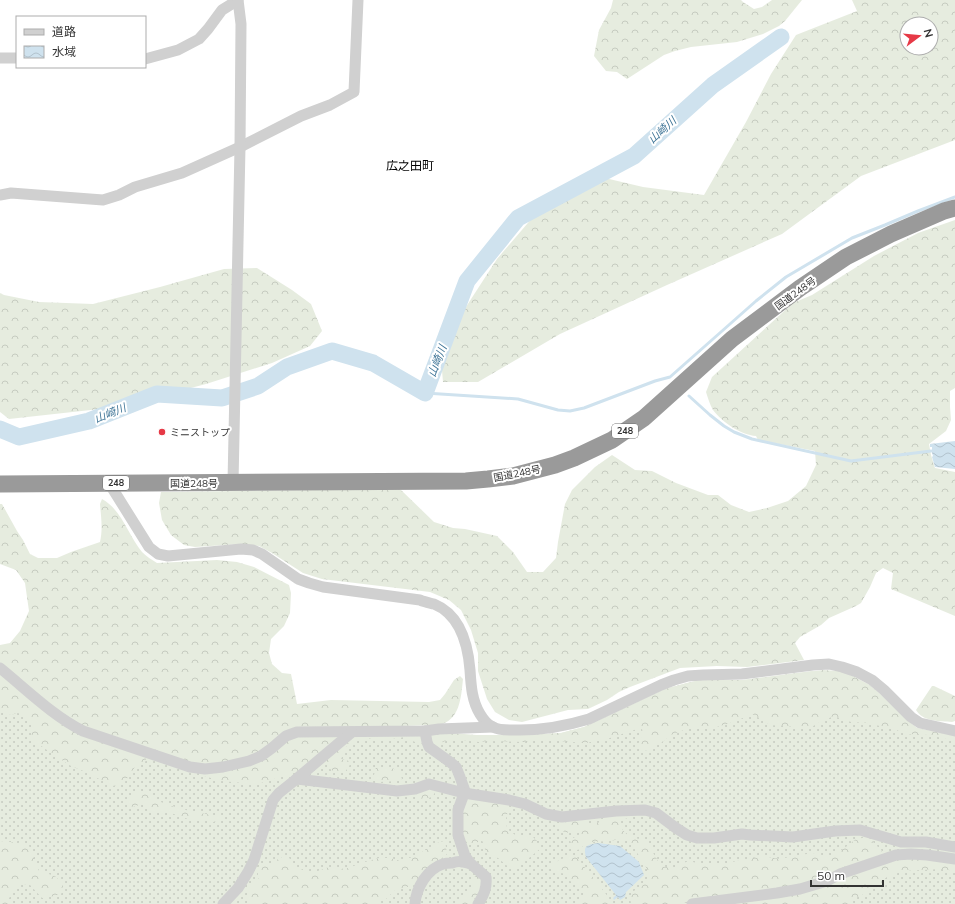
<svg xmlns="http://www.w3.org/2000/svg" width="955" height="904" font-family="Mulish,'Noto Sans JP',sans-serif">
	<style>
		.grass { fill: url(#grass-dots) }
		.forest { fill: url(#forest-crowns); fill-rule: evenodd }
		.water { fill: url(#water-waves) }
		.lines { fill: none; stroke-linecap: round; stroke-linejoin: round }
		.stream { stroke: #cfe2ee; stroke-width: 3 }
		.river { stroke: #cfe2ee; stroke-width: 17 }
		.minor { stroke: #d0d0d0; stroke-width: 11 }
		.highway { stroke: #9a9a9a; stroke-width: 17 }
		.poi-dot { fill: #e63946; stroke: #fff; stroke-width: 1.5 }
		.labels { text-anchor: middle; stroke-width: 4; stroke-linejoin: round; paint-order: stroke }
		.shield { fill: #fff; stroke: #707070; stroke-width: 1 }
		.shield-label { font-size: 9px; font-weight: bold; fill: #333 }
		.street-label { font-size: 10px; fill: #333; stroke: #fff }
		.poi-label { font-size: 10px; fill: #333; stroke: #fff; text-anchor: start }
		.water-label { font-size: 11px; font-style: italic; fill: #3f7597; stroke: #fff }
		.quarter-label { font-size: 12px; fill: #000; stroke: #fff }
	</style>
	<defs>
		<pattern id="grass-dots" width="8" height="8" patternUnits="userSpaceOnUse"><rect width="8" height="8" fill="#e6ecdf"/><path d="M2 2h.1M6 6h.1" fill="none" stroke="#c6cbc0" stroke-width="1.8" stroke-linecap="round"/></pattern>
		<pattern id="forest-crowns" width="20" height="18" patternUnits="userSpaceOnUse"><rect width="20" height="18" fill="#e6ecdf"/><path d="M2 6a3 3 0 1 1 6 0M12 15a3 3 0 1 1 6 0" fill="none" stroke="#c6cbc0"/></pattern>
		<pattern id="water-waves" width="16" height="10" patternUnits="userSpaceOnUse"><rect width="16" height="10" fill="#cfe2ee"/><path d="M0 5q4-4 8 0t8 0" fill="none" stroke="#b2c2cd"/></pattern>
	</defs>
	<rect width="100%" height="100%" fill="#fff"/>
	<polygon class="grass" points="0,671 295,735 526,735 561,733 584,727 595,722 665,689 687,683 701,680 743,680 812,671 868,684 879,693 908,721 917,728 955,736 955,904 0,904"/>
	<g class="forest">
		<polygon points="613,0 741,0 743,2 754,9 762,7 772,0 802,0 785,21 779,26 763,34 737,42 691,47 675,51 664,55 627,79 617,72 606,71 594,56 599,30 611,8"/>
		<path d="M852,0H955V140L861,176L782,234L667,285L560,334L478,382H443L440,347L497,259L533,217L588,174L643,187L704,195L746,122L771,74L796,35L857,11ZM907,24H931V48H907Z"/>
		<path d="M955,220V388L950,391V407L951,420L946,431L929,444L931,455L935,468L955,472V616L891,589L893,573L883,568L876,573L870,587L861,603L856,606L829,618L821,625L800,637L795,643L804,660L747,667L717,666L680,668L630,687L619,692L607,700L588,709L568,710L522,722L509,720L495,712L487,699L478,671V653L471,630L461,610L449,600L430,592L322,579L303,573L272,553L259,546L241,544L195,547L184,545L171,535L162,520L159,503L161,492L400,489L434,522L453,528L465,529L497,536L513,552L527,572H543L556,558L558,542L565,504L572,490L595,467L612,455L635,470L652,471L676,483L708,495H718L731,505L749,512L767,508L788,501L806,486L816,465L815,451L758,440L756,436C741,435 722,422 713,410C710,405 708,398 706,392L712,377L793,303L812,295L874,256L918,233Z"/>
		<polygon points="257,268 292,290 311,304 322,331 310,346 272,363 206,384 118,407 9,419 0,412 0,293 4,295 39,302 93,304 160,287 224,269"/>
		<path d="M102,499C122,510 128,535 142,552C146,556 152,560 157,563L217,560L237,562L254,567L289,585L291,593L290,613L284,626L271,639L269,653L272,664L282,673L291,674L297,704L331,700L429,702L440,700L445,694L454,680L460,676L463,679C461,698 460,721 438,725L297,729L258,754L224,764L193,765L81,727L0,665V645L10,643L20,631L29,611L25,583L16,570L0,564V504H2L17,531L23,540L30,554L38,558H57L71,552L100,542C103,529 101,517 100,504Z"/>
		<polygon points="823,670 839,671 853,676 868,684 879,693 908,721 917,728 955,736 955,741 929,735 914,734 906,735 897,730 867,723 851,722 834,716 820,722 810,728 770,725 753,714 730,723 710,729 692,727 673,734 661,743 646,751 638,745 640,739 643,734 642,729 634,730 610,738 586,743 544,740 524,742 490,741 479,742 451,739 440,743 433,744 430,734 439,732 489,736 526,735 561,733 584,727 595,722 665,689 687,683 701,680 743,680"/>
		<polygon points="0,671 48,710 148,754 145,762 137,764 124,783 114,786 101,780 86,772 71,766 51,753 33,740 31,733 31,720 18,713 10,715 0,711"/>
		<path d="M932,686H934L955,696V721L952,722C940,721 923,722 916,710Z"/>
		<polygon points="343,734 300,771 261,783 244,783 221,781 204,776 203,772 223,770 295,735"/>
		<path d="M422,734L425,742L423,746L405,737L386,740H375L368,738L354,742L347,746L341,759L349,761L351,763L345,772C333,773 328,770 325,759L356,735Z"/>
		<path d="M376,767C388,767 398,766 402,779L398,781L379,782L373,779Z"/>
		<path d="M436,787C435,796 432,798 423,799L417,796L415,790Z"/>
		<polygon points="139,792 149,793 158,801 172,806 193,812 219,816 219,821 213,822 202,820 191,820 168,812 155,812 147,809 142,804 133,807 127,805 129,797"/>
		<path d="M465,799L506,800L509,807L506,819L507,829L518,837L532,836L538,842L541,848L517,868L512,870L498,858L490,855L486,852L482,840C471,845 472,847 462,838L461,826Z"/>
		<path d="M608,814L634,816L619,821C622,833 630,839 642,839L648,844L659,863L665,867L674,868L688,861L707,865L722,864L762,856L780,859L799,855L815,853L828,857L842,850L856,839L868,837L882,851L881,856L804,885L700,899L677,904H631L630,897L632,893L637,888L642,886L648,877L647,869L633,846L627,841L620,839L610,841L591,842L586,844L578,850L574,849L572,847L570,840L580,834L579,832L573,831L566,833L558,828L563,823L574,820L582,819L586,821L591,826L604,820Z"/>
		<polygon points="0,841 21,843 30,847 35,862 39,871 55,876 63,884 62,893 55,896 42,898 30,885 22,884 15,888 8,900 9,904 0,904"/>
		<polygon points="445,841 447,854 437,862 414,885 394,891 386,899 373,904 248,904 249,900 249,886 258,879 258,867 271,863 286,855 290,859 292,865 312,873 329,867 345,869 365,862 379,858 390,858 397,860 404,860 415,856 439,842"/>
		<path d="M570,856H576L609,898V904H578L579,900L582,899L584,893C581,887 579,885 572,884L567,874L554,872L553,867V864L559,860Z"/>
		<polygon points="896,858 955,862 955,872 941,869 903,871 887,877 864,894 851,900 851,904 715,904 729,903"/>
		<path d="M477,874L484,877C482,888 477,896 470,904H459L461,898C477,889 468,883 477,874Z"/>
	</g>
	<g class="water">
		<polygon points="955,441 955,469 935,467 932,457 933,456 932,453 932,447 930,447 930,444"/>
		<path d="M598,843L620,846L639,862L644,875L626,892L625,897L620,900L618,897L614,900L613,898L616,895L586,857C583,845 587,845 598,843Z"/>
	</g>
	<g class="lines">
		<g class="stream">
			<polyline points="425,393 518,399 558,410 570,411 584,408 655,381 670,377 756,301 786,277 852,238 885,225 918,211 955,197"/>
			<polyline points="689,396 710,415 724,426 734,432 752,439 851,461 931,451"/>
		</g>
		<polyline class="river" points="0,429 19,437 89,421 157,394 222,398 258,386 287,367 332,351 373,363 425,393 467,281 518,218 634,156 713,85 781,37"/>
		<g class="minor">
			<polyline points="0,58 17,58"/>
			<polyline points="145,59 178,50 199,39 208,29 222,10 238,0"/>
			<polyline points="0,195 11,193 103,200 119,195 135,187 182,173 240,147 301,116 330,105 354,92 358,0"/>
			<path d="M109,483L149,547L158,554L168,556L241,549L253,550L262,554L298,579L309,583L323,587L420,600C424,602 430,603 434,604C461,615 468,645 470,670C471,686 472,701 480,714C483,719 487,725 493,727C500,731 511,730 520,730C543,730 566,726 589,719L661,685L674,680L688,676L703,675L742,674L813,665L829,664L842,667L857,672L872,680L884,690L911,717L920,723L955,731"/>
			<polyline points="233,483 240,147 241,24 238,0"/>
			<path d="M0,668C26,689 53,716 83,731L190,767L205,769L223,767L249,761L261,756L272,748L286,736L297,732L425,731L439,729L493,727"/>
			<path d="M425,731L427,742L429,747L450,762L456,767L460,777L465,791L458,810V835L465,856L471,864L486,877C487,888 484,895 478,904"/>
			<polyline points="297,779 397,791 415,789 429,784 464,793 509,800 525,804 546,814 562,817 616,811 645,810 656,813 676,828 687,835 697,838 714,838 742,834 750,835 793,837 835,831 860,830 901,842 926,842 955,847"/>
			<polyline points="223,904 238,888 248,872 254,860 273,800 279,793 294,781 352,732"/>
			<path d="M415,904C416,888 427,869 443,864C446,863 449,863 452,863C455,862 459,861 462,862C465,862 468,863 471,864"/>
			<polyline points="692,904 777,893 800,889 827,881 840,874 896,855 911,854 927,855 955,859"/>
		</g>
		<polyline class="highway" points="0,484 466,481 488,479 513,476 555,465 574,458 612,440 644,418 732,339 800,288 846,257 891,234 944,211 955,208"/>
	</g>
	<circle class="poi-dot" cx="162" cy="432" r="4"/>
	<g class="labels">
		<g class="shield">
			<rect x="612" y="424" width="26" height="14" rx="3"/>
			<rect x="103" y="476" width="26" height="14" rx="3"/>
		</g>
		<g class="shield-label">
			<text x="625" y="434">248</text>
			<text x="116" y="486">248</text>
		</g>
		<g class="street-label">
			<text transform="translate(795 293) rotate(-36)" y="4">国道248号</text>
			<text transform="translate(517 473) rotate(-11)" y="4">国道248号</text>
			<text x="194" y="487">国道248号</text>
		</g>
		<g class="poi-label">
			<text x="170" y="436">ミニストップ</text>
		</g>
		<g class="water-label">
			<text transform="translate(662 130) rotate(-42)" y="4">山崎川</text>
			<text transform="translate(437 361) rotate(-69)" y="4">山崎川</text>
			<text transform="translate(110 413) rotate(-22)" y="4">山崎川</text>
		</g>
		<g class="quarter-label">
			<text x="410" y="170">広之田町</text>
		</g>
	</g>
	<rect x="16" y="16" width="130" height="52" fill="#ffffff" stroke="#adadad"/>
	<rect x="24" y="29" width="20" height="6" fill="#d0d0d0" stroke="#adadad"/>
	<text x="52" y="36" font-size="12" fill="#333333">道路</text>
	<rect x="24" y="46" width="20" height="12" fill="url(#water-waves)" stroke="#adadad"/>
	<text x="52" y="56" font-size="12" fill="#333333">水域</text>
	<g transform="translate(919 36) rotate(74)"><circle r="19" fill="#ffffff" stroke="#adadad"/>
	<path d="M0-3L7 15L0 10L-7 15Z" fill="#e63946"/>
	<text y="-6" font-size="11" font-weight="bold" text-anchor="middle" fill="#333333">N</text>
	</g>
	<path d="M811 880v6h72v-6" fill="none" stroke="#333333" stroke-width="2"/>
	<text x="817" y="880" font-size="12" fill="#333333" stroke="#ffffff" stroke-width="3" paint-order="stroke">50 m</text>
</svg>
